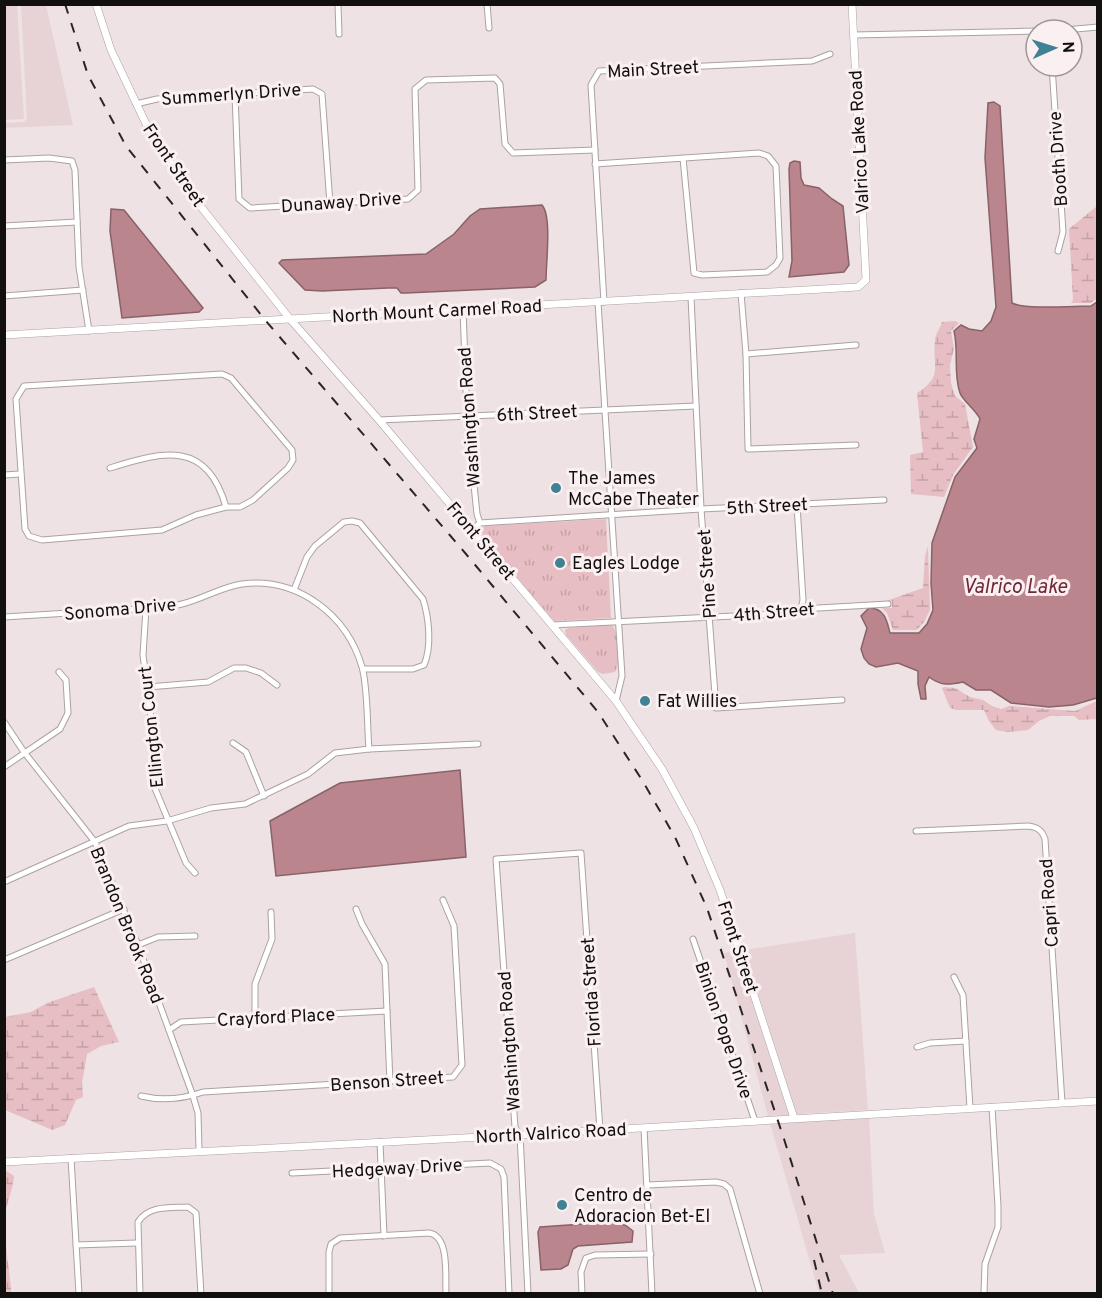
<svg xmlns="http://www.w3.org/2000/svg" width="1102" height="1298" font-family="Overpass,sans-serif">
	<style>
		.built { fill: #e7d3d5 }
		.wetland { fill: url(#wetland-marsh) }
		.park { fill: url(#park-tufts) }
		.water { fill: #bb858d; stroke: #886267; stroke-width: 1.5 }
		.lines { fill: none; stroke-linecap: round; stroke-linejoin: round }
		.minor-casing { stroke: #aca1a3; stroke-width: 7 }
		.tertiary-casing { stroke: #aca1a3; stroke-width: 8 }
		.minor { stroke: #fff; stroke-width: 5 }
		.tertiary { stroke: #fff; stroke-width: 7 }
		.rail { stroke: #2a2626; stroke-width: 2; stroke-dasharray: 10 10; stroke-linecap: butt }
		.poi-dot { fill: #408193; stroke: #fbf0f1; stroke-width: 2 }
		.labels { text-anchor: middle; stroke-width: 6; stroke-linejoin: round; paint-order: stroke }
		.street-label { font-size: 18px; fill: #120f0f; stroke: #fbf0f1 }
		.poi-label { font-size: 18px; fill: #120f0f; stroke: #fbf0f1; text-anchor: start }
		.water-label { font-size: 20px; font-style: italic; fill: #6c2838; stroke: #fbf0f1 }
	</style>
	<defs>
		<pattern id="wetland-marsh" width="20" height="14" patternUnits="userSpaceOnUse" patternTransform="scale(1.5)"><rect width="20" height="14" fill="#e7bec3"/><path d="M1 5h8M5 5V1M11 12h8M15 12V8" fill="none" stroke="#c5a2a6"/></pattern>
		<pattern id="park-tufts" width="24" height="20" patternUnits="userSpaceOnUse" patternTransform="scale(1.5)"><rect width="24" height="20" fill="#e7bec3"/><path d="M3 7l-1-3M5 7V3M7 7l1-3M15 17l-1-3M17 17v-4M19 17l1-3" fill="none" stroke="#c5a2a6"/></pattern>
	</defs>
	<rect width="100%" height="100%" fill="#eee2e4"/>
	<g class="built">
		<polygon points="5,4 17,5 24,119 5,120"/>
		<polygon points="21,5 46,5 73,125 5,128 5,123 24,122 27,119"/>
		<polygon points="855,933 868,1110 797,1114 744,950"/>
		<polygon points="736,951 740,964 789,1115 768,1116 724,953"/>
		<polygon points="869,1117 874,1214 885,1253 839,1255 859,1293 819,1293 770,1123"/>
	</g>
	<g class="wetland">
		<polygon points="1097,206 1097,299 1090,303 1071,303 1073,300 1069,229"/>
		<path d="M955,321L959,323L951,331L954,348L950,365L951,383L955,396L965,404L973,447L953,475L944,497L911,494L910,455L923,452L917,393C944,376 932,367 935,341C935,334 940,329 942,322Z"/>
		<polygon points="928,546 930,610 924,622 917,630 893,630 887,613 882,608 892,608 892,601 886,601 923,588 925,556"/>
		<polygon points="944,687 955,688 970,697 983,700 992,706 1001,709 1009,706 1075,711 1097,701 1097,719 1079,720 1074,716 1050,716 1039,721 1028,730 1007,732 996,730 989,721 984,710 956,710 950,708 942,688"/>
		<polygon points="94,987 119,1042 101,1046 87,1054 82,1083 83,1097 76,1100 65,1125 52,1130 5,1110 6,1092 5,1017 31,1012 47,1003"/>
		<path d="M5,1170L14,1176C13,1190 6,1203 5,1218C4,1241 9,1266 11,1289L10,1294L4,1293Z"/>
	</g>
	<g class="park">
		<polygon points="606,519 611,618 554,621 477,530 485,526"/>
		<path d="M609,625L613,626C619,636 621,662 615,672L603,674L598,672L566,635L565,630L568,628Z"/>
	</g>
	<g class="water">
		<path d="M994,102L1000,106L1012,303C1026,310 1073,306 1091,306L1097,302V698L1073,705L1049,707L1011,703L991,690H976L963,682C949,685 941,686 929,677L925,686L926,699H921L918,684V671L898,663L876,667L869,664L864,658L861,649L867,628L861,616L869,608C885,608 887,621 890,633H919L927,624L933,610L931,583L932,543L955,477L977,448L974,439L980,419C975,409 963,401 960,393C953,373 959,352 954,331L961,325L969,329L982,331L991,321L996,307L985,158L988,103Z"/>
		<polygon points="794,161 800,162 801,178 804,185 819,188 832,199 843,206 849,265 844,272 789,277 792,261 789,169 790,163"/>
		<path d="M542,205C552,216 546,263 546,280L535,287L406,293H401L397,288H388L322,291L305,290L279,263L282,260L426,254L454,234L470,216L480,209Z"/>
		<polygon points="111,209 124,210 203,308 199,312 122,318 110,231"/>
		<polygon points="460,770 466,857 276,876 270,821 340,783"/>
		<polygon points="612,1222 625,1225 633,1231 632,1242 578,1246 573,1249 568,1265 561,1269 541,1270 538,1232 540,1227"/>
	</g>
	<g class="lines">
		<g class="minor-casing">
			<g id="minor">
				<polyline points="338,4 339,34"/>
				<polyline points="487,4 489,28"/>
				<polyline points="1065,30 1098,27"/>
				<polyline points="854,35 1036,31"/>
				<polyline points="1052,66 1063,232 1058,251"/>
				<polyline points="235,94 239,199 250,208 408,199 418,190 415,89 426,80 495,78 500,84 505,144 513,153 595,150"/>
				<polyline points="136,104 157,99 313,89 322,94 330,204"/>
				<polyline points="4,160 49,158 72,161 75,170 79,267 89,331"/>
				<polyline points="595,164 759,153 768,156 776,166 780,258 776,265 767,272 702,275 694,273 683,158"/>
				<polyline points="4,226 77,222"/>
				<polyline points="741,293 746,354 748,449 856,445"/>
				<polyline points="4,296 83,290"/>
				<polyline points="691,297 701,509 716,708 842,700"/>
				<polyline points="598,302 622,676 616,701"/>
				<polyline points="604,302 591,85 599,71 812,61 830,54"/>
				<polyline points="463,309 467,417 477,514 480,523"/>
				<polyline points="746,354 856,345"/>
				<polygon points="222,374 231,378 292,450 293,460 288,468 253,500 240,507 226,507 196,515 162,530 42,540 29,536 25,529 16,399 24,386"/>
				<polyline points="379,420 696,406"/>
				<path d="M110,468C164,451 207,440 226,507"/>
				<polyline points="4,475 20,474"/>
				<polyline points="797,505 803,600 801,609"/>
				<polyline points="472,530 480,523 701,509 884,500"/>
				<path d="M294,590L307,557L315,546L344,522L352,521L360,523L423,599C429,618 432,647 424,665L413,669H363"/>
				<polyline points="146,608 143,655 154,741 154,786 186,863 195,873"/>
				<path d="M4,617C42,615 80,612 118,610C139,609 162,609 182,604C203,599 221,587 242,584C298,577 347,615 362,667C368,688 367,726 369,749"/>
				<polyline points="552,625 796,613 801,609 888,604"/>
				<polyline points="148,687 208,682 234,668 246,668 261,673 277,685"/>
				<polyline points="4,722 24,752 95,842 138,945 193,1096 198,1113 199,1150"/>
				<polyline points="233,743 246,752 264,796"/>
				<polyline points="4,767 60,729 68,713 66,680 59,672"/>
				<path d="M916,831L1028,826C1037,827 1042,830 1045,839L1062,1103"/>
				<polyline points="4,882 129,826 167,821 211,808 245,804 308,774 335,753 369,749 478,744"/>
				<polyline points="356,909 362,924 385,964 390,1082"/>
				<polyline points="693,939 755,1121"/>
				<polyline points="138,945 158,937 195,936"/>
				<polyline points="4,960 124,909"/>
				<polyline points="954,977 963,995 970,1108"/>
				<polyline points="255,1017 255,984 272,939 271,912"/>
				<polyline points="169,1030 181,1022 387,1011"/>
				<polyline points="917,1047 930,1043 966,1041"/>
				<path d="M141,1096C162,1101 183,1099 203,1092L453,1077L462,1065L454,926L443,900"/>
				<polyline points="644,1128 652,1294"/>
				<polyline points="380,1142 384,1236"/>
				<polyline points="71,1158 79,1294"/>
				<polyline points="292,1173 490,1163 501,1169 504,1177 509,1294"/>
				<polyline points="647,1185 716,1182 724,1184 730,1189 760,1294"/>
				<polyline points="76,1245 137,1243"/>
				<path d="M140,1294L138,1222C149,1205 170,1208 188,1207L196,1213L201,1294"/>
				<path d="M329,1294V1252L331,1244L340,1238L429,1233C450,1236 445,1277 446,1294"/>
				<polyline points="528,1294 520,1135 515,1127 496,859 581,853 600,1130"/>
				<polyline points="582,1294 581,1272 586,1258 595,1255 651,1254"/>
				<polyline points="984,1294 985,1264 998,1227 998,1206 992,1107"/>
			</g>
		</g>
		<g class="tertiary-casing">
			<g id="tertiary">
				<polyline points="96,4 111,50 148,128 190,193 290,319 379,420 616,701 662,769 694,828 720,890 794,1118"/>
				<polyline points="4,335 858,287 866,280 852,4"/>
				<polyline points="4,1162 520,1135 1098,1101"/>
			</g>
		</g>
		<use href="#minor" class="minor"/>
		<use href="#tertiary" class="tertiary"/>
		<g class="rail">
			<polyline points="65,4 88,75 126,146 266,321 466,554 598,712 642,780 675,837 707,908 784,1139 833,1294"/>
			<polyline points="814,1260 822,1294"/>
		</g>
	</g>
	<g class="poi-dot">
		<circle cx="556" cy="488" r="6"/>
		<circle cx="560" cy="563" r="6"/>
		<circle cx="645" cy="701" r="6"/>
		<circle cx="562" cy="1205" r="6"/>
	</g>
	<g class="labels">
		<g class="street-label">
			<text transform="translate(653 69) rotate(-3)" y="6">Main Street</text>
			<text transform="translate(231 94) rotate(-4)" y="6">Summerlyn Drive</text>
			<text transform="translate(859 142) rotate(-93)" y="6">Valrico Lake Road</text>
			<text transform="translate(1058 159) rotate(-94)" y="6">Booth Drive</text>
			<text transform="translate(174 165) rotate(56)" y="6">Front Street</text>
			<text transform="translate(341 202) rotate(-4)" y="6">Dunaway Drive</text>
			<text transform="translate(437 311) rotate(-3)" y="6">North Mount Carmel Road</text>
			<text transform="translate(537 413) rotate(-3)" y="6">6th Street</text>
			<text transform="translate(469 417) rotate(-94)" y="6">Washington Road</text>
			<text transform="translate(767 506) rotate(-3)" y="6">5th Street</text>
			<text transform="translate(481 541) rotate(50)" y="6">Front Street</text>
			<text transform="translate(707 574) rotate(-94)" y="6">Pine Street</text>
			<text transform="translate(120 609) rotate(-5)" y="6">Sonoma Drive</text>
			<text transform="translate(774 612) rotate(-5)" y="6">4th Street</text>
			<text transform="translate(151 727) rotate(-96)" y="6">Ellington Court</text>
			<text transform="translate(1049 903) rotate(-94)" y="6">Capri Road</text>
			<text transform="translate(127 925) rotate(68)" y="6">Brandon Brook Road</text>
			<text transform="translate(738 947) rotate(72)" y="6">Front Street</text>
			<text transform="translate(591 992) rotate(-94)" y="6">Florida Street</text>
			<text transform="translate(276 1017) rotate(-3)" y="6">Crayford Place</text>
			<text transform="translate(724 1030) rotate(71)" y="6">Binion Pope Drive</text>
			<text transform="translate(509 1041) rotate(-94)" y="6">Washington Road</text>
			<text transform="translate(387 1081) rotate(-4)" y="6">Benson Street</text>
			<text transform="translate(551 1133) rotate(-3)" y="6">North Valrico Road</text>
			<text transform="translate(397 1168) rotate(-3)" y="6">Hedgeway Drive</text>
		</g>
		<g class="poi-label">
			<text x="568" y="484">The James<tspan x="568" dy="21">McCabe Theater</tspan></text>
			<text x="572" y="569">Eagles Lodge</text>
			<text x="657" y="707">Fat Willies</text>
			<text x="574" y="1201">Centro de<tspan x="574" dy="21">Adoracion Bet-El</tspan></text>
		</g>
		<g class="water-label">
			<text x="1015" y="593">Valrico Lake</text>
		</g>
	</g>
	<rect width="1102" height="1298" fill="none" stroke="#120f0f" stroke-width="12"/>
	<g transform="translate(1054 48) rotate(87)"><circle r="28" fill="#fbf0f1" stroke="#9e9697" stroke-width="1.5"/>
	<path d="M0-4.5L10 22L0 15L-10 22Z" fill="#408193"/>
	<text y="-9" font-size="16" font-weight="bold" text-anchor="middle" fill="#120f0f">N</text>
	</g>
</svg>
